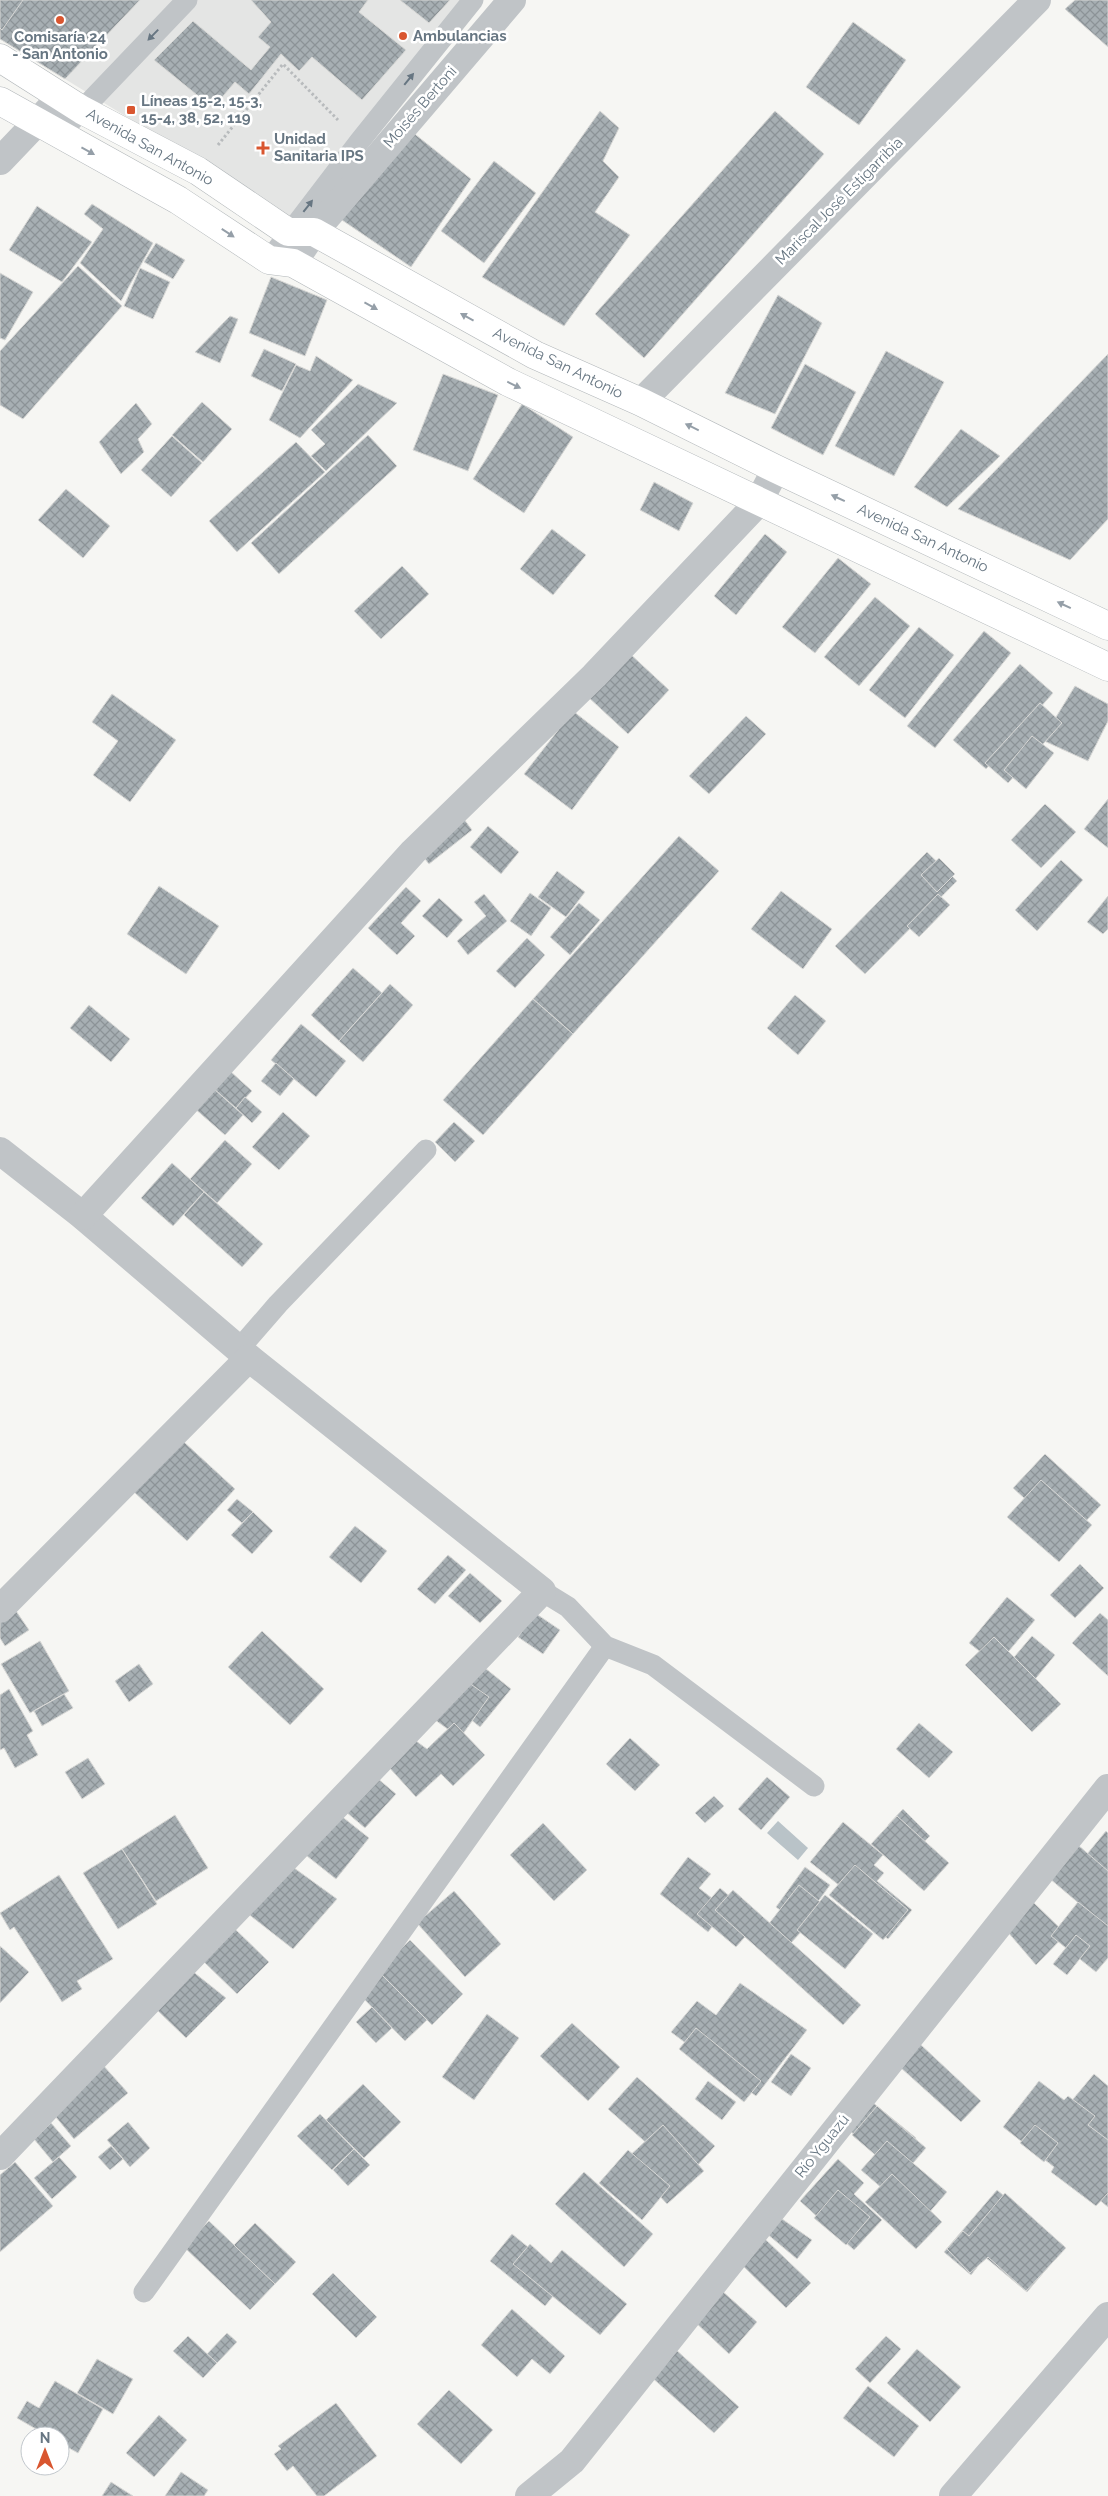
<svg xmlns="http://www.w3.org/2000/svg" width="1108" height="2496" font-family="Raleway,sans-serif">
	<style>
		.built { fill: #e4e5e4 }
		.water { fill: #b9c3c8 }
		.building { fill: url(#building-cross-hatch); stroke: #d8d8d6 }
		.lines { fill: none; stroke-linecap: round; stroke-linejoin: round }
		.primary-casing { stroke: #b1b6b9; stroke-width: 29 }
		.path { stroke: #b8bbbd; stroke-width: 3; stroke-dasharray: 2.5 2.5; stroke-linecap: butt }
		.service { stroke: #c0c4c7; stroke-width: 21 }
		.minor { stroke: #c0c4c7; stroke-width: 28 }
		.primary { stroke: #fff; stroke-width: 28 }
		.oneway { fill: #677682 }
		.oneway2 { fill: #959fa8 }
		.poi-dot { fill: #d95630; stroke: #fff; stroke-width: 2 }
		.labels { text-anchor: middle; stroke-width: 5; stroke-linejoin: round; paint-order: stroke }
		.poi-label { font-size: 15px; font-weight: bold; fill: #677682; stroke: #fff; text-anchor: start }
		.street-label { font-size: 15px; fill: #677682; stroke: #fff }
	</style>
	<defs>
		<pattern id="building-cross-hatch" width="8" height="8" patternUnits="userSpaceOnUse" patternTransform="scale(1.25)"><rect width="8" height="8" fill="#a7afb3"/><path d="M0 0l8 8M0 8l8-8" fill="none" stroke="#8c9397"/></pattern>
	</defs>
	<rect width="100%" height="100%" fill="#f6f6f3"/>
	<polygon class="built" points="140,0 475,0 290,217 65,79"/>
	<polygon class="water" points="778,1821 808,1848 798,1860 767,1833"/>
	<g class="building">
		<polygon points="0,0 140,0 65,79 0,39"/>
		<polygon points="0,0 23,0 2,30 0,28"/>
		<polygon points="368,0 359,12 406,50 362,100 312,57 299,71 281,54 249,94 235,82 213,108 154,60 193,21 251,70 270,47 258,37 271,22 251,0"/>
		<polygon points="400,0 450,0 429,23"/>
		<polygon points="1075,0 1108,0 1108,47 1065,9"/>
		<polygon points="853,22 906,60 859,125 806,87"/>
		<polygon points="600,111 619,128 603,161 619,177 595,212 630,235 564,326 482,277"/>
		<polygon points="775,111 824,154 644,358 595,314"/>
		<polygon points="406,127 471,179 411,267 339,218"/>
		<polygon points="494,161 536,193 484,263 441,231"/>
		<polygon points="92,204 153,243 121,301 80,263 103,229 84,214"/>
		<polygon points="37,206 92,242 62,282 9,250"/>
		<polygon points="156,243 185,260 173,279 144,262"/>
		<polygon points="78,266 122,306 23,419 0,405 0,351"/>
		<polygon points="140,268 170,282 153,319 124,306"/>
		<polygon points="0,273 33,292 5,340 0,338"/>
		<polygon points="271,277 327,300 305,356 249,333"/>
		<polygon points="778,295 822,323 775,414 725,393"/>
		<polygon points="230,316 238,319 220,363 195,352"/>
		<polygon points="264,349 296,364 282,391 251,376"/>
		<polygon points="886,351 944,382 894,476 835,446"/>
		<polygon points="1108,354 1108,519 1070,560 958,509"/>
		<polygon points="316,356 353,380 300,438 269,420 296,365 310,371"/>
		<polygon points="805,364 856,392 823,455 771,428"/>
		<polygon points="443,374 498,395 468,471 413,450"/>
		<polygon points="358,384 397,403 326,471 311,456 325,444 311,430"/>
		<polygon points="202,402 232,429 203,462 172,435"/>
		<polygon points="136,403 152,424 138,439 144,452 121,474 99,442"/>
		<polygon points="522,404 573,437 524,513 473,479"/>
		<polygon points="961,429 1000,456 947,507 914,487"/>
		<polygon points="368,435 397,466 279,574 251,543"/>
		<polygon points="172,436 202,463 171,497 141,470"/>
		<polygon points="296,442 325,472 237,552 209,521"/>
		<polygon points="654,482 693,503 679,531 640,510"/>
		<polygon points="66,489 110,526 83,558 38,520"/>
		<polygon points="552,529 586,555 553,595 520,569"/>
		<polygon points="765,534 787,552 736,615 714,596"/>
		<polygon points="838,558 871,584 815,653 782,627"/>
		<polygon points="402,566 429,594 381,639 354,611"/>
		<polygon points="875,597 910,626 859,686 824,657"/>
		<polygon points="919,627 954,655 905,718 869,690"/>
		<polygon points="984,631 1011,653 935,748 907,726"/>
		<polygon points="627,651 669,690 628,734 586,695"/>
		<polygon points="1020,664 1053,693 986,769 953,740"/>
		<polygon points="1075,686 1108,704 1108,721 1088,761 1042,740"/>
		<polygon points="112,694 176,740 130,802 93,775 118,741 92,722"/>
		<polygon points="1040,703 1062,723 1008,783 985,763"/>
		<polygon points="573,711 619,747 572,810 524,774"/>
		<polygon points="746,716 766,734 709,794 689,776"/>
		<polygon points="1032,736 1054,753 1026,789 1004,770"/>
		<polygon points="1108,799 1108,848 1084,829"/>
		<polygon points="1045,804 1076,832 1041,868 1011,840"/>
		<polygon points="461,815 472,830 429,864 417,849"/>
		<polygon points="488,826 519,852 501,874 470,847"/>
		<polygon points="679,836 719,871 573,1034 533,999"/>
		<polygon points="927,852 957,881 865,974 835,946"/>
		<polygon points="939,858 955,874 937,892 921,875"/>
		<polygon points="1061,860 1083,880 1037,931 1015,910"/>
		<polygon points="557,871 585,892 566,917 538,897"/>
		<polygon points="159,886 219,926 186,974 127,934"/>
		<polygon points="406,887 421,901 401,923 415,936 397,955 368,928"/>
		<polygon points="781,891 832,929 803,969 751,929"/>
		<polygon points="530,893 551,908 531,936 510,921"/>
		<polygon points="484,894 507,921 468,955 457,941 486,916 474,902"/>
		<polygon points="938,894 950,905 919,937 907,926"/>
		<polygon points="1108,896 1108,929 1103,934 1087,922"/>
		<polygon points="439,898 463,920 447,938 422,916"/>
		<polygon points="579,903 600,920 570,955 550,937"/>
		<polygon points="527,938 545,955 515,988 496,971"/>
		<polygon points="353,968 382,993 339,1041 311,1015"/>
		<polygon points="390,984 413,1005 363,1062 339,1041"/>
		<polygon points="795,995 826,1021 798,1055 767,1028"/>
		<polygon points="533,999 573,1034 483,1135 443,1100"/>
		<polygon points="89,1005 130,1039 111,1062 70,1028"/>
		<polygon points="301,1024 346,1061 316,1097 271,1060"/>
		<polygon points="276,1063 294,1079 280,1096 261,1081"/>
		<polygon points="230,1071 252,1091 236,1108 214,1089"/>
		<polygon points="214,1089 243,1115 225,1135 193,1107"/>
		<polygon points="245,1097 262,1112 252,1123 236,1108"/>
		<polygon points="283,1112 310,1136 279,1170 252,1147"/>
		<polygon points="454,1122 475,1141 455,1162 435,1142"/>
		<polygon points="225,1140 252,1164 217,1203 190,1179"/>
		<polygon points="172,1163 204,1192 173,1226 141,1198"/>
		<polygon points="204,1192 263,1244 242,1267 184,1215"/>
		<polygon points="184,1442 235,1489 187,1541 133,1491"/>
		<polygon points="1045,1454 1101,1505 1069,1539 1013,1488"/>
		<polygon points="1041,1480 1092,1525 1059,1562 1007,1517"/>
		<polygon points="237,1499 253,1512 242,1523 227,1510"/>
		<polygon points="253,1512 273,1531 252,1554 231,1535"/>
		<polygon points="355,1526 387,1551 361,1583 329,1557"/>
		<polygon points="448,1555 466,1570 435,1604 417,1589"/>
		<polygon points="1080,1564 1104,1588 1075,1618 1050,1595"/>
		<polygon points="470,1573 502,1601 480,1623 448,1596"/>
		<polygon points="1007,1597 1035,1620 997,1665 969,1643"/>
		<polygon points="16,1611 29,1630 5,1646 0,1638 0,1622"/>
		<polygon points="535,1613 560,1630 543,1654 518,1637"/>
		<polygon points="1100,1613 1108,1620 1108,1676 1072,1643"/>
		<polygon points="262,1631 324,1689 290,1725 228,1667"/>
		<polygon points="1032,1636 1055,1655 1027,1689 1004,1669"/>
		<polygon points="994,1637 1061,1704 1032,1732 965,1665"/>
		<polygon points="40,1641 69,1691 30,1713 1,1664"/>
		<polygon points="139,1664 153,1684 129,1702 115,1681"/>
		<polygon points="480,1664 511,1689 480,1727 459,1710 451,1721 438,1709"/>
		<polygon points="462,1678 489,1697 460,1738 431,1717"/>
		<polygon points="9,1689 33,1731 27,1735 38,1755 15,1768 4,1748 0,1750 0,1695"/>
		<polygon points="64,1694 73,1708 42,1726 34,1711"/>
		<polygon points="454,1723 485,1755 453,1786 441,1774 416,1797 387,1765 412,1738 427,1749"/>
		<polygon points="919,1723 953,1752 929,1778 896,1749"/>
		<polygon points="630,1738 660,1765 635,1791 606,1764"/>
		<polygon points="88,1758 105,1784 82,1799 65,1772"/>
		<polygon points="370,1772 396,1794 365,1828 339,1806"/>
		<polygon points="767,1777 790,1797 761,1830 738,1809"/>
		<polygon points="714,1796 724,1806 705,1823 695,1813"/>
		<polygon points="903,1809 930,1836 915,1851 888,1825"/>
		<polygon points="335,1811 369,1838 336,1879 302,1852"/>
		<polygon points="175,1815 208,1868 156,1901 122,1849"/>
		<polygon points="897,1816 949,1863 924,1891 871,1844"/>
		<polygon points="843,1822 883,1855 874,1865 884,1873 877,1881 912,1910 888,1939 843,1902 850,1894 810,1862"/>
		<polygon points="543,1823 587,1870 554,1901 510,1855"/>
		<polygon points="1106,1831 1108,1833 1108,1897 1074,1870"/>
		<polygon points="1078,1845 1108,1871 1108,1928 1049,1878"/>
		<polygon points="122,1849 157,1904 118,1929 83,1873"/>
		<polygon points="688,1857 711,1874 699,1888 726,1909 708,1932 660,1894"/>
		<polygon points="290,1865 337,1899 293,1949 247,1913"/>
		<polygon points="855,1865 908,1910 883,1940 829,1895"/>
		<polygon points="805,1867 830,1885 801,1925 776,1907"/>
		<polygon points="59,1875 113,1959 77,1981 82,1989 62,2002 14,1927 10,1930 0,1913"/>
		<polygon points="799,1885 825,1906 789,1945 764,1930"/>
		<polygon points="720,1888 759,1921 736,1947 697,1914"/>
		<polygon points="733,1890 861,2005 843,2025 715,1910"/>
		<polygon points="454,1891 501,1944 465,1977 417,1923"/>
		<polygon points="825,1895 873,1934 845,1969 797,1930"/>
		<polygon points="1031,1900 1066,1934 1036,1965 1007,1931"/>
		<polygon points="1078,1902 1108,1926 1108,1958 1096,1972 1051,1936"/>
		<polygon points="233,1927 269,1962 237,1994 201,1959"/>
		<polygon points="1076,1935 1090,1946 1067,1975 1053,1964"/>
		<polygon points="410,1940 463,1994 432,2025 378,1971"/>
		<polygon points="0,1946 29,1972 0,2003"/>
		<polygon points="191,1970 226,1998 186,2038 154,2007"/>
		<polygon points="378,1971 427,2020 405,2041 361,1996"/>
		<polygon points="740,1983 807,2030 756,2096 671,2032 697,2001 716,2015"/>
		<polygon points="372,2007 392,2028 376,2043 356,2022"/>
		<polygon points="487,2014 519,2038 474,2100 442,2077"/>
		<polygon points="572,2023 620,2067 588,2101 540,2056"/>
		<polygon points="696,2028 761,2081 744,2102 679,2049"/>
		<polygon points="920,2044 981,2101 961,2122 900,2067"/>
		<polygon points="791,2054 811,2068 791,2096 771,2082"/>
		<polygon points="102,2064 128,2093 74,2139 55,2116"/>
		<polygon points="1094,2074 1108,2086 1108,2207 1034,2146"/>
		<polygon points="637,2077 715,2146 686,2178 608,2109"/>
		<polygon points="708,2081 736,2102 722,2120 695,2099"/>
		<polygon points="1039,2081 1064,2100 1068,2096 1095,2116 1088,2125 1108,2140 1108,2193 1096,2206 1051,2172 1054,2167 1003,2127"/>
		<polygon points="363,2084 401,2122 364,2158 326,2120"/>
		<polygon points="872,2102 916,2138 900,2157 912,2168 905,2177 849,2130"/>
		<polygon points="877,2106 926,2148 901,2177 852,2135"/>
		<polygon points="320,2114 354,2149 332,2170 297,2136"/>
		<polygon points="128,2122 150,2148 130,2167 107,2140"/>
		<polygon points="51,2123 71,2146 53,2162 34,2139"/>
		<polygon points="663,2125 704,2171 667,2204 626,2159"/>
		<polygon points="1035,2125 1058,2143 1044,2162 1020,2143"/>
		<polygon points="887,2141 947,2192 921,2222 861,2170"/>
		<polygon points="111,2146 123,2159 110,2170 98,2157"/>
		<polygon points="354,2149 370,2165 348,2186 333,2170"/>
		<polygon points="628,2150 670,2186 642,2220 599,2183"/>
		<polygon points="59,2157 77,2177 52,2199 34,2178"/>
		<polygon points="838,2159 864,2183 854,2194 882,2220 854,2250 800,2201"/>
		<polygon points="15,2162 53,2206 0,2252 0,2175"/>
		<polygon points="584,2172 653,2234 624,2267 555,2204"/>
		<polygon points="892,2174 942,2222 916,2249 865,2202"/>
		<polygon points="838,2190 870,2217 846,2245 814,2218"/>
		<polygon points="997,2190 1065,2247 1027,2292 985,2257 971,2275 944,2252"/>
		<polygon points="1005,2193 1066,2248 1026,2291 988,2257 970,2273 947,2249 963,2231 969,2236"/>
		<polygon points="775,2214 812,2240 797,2259 766,2233"/>
		<polygon points="209,2221 275,2284 250,2310 184,2247"/>
		<polygon points="255,2223 296,2262 275,2284 234,2245"/>
		<polygon points="512,2234 567,2279 545,2306 490,2261"/>
		<polygon points="764,2238 811,2283 786,2308 740,2263"/>
		<polygon points="530,2244 551,2263 562,2250 627,2304 600,2335 513,2264"/>
		<polygon points="333,2273 377,2317 356,2338 312,2294"/>
		<polygon points="721,2290 757,2322 729,2354 693,2320"/>
		<polygon points="512,2309 565,2356 550,2374 532,2359 517,2377 481,2345"/>
		<polygon points="227,2333 237,2342 217,2363 207,2354"/>
		<polygon points="188,2336 217,2363 203,2378 173,2351"/>
		<polygon points="886,2336 901,2349 870,2383 855,2369"/>
		<polygon points="674,2348 739,2407 714,2433 649,2375"/>
		<polygon points="917,2349 961,2387 930,2422 887,2383"/>
		<polygon points="97,2359 133,2379 113,2414 77,2393"/>
		<polygon points="55,2381 103,2409 78,2453 60,2443 60,2436 48,2436 17,2418 27,2401 39,2408"/>
		<polygon points="868,2386 919,2426 894,2457 843,2418"/>
		<polygon points="449,2390 493,2430 461,2464 417,2424"/>
		<polygon points="336,2403 377,2456 324,2496 317,2496 293,2466 287,2471 274,2454 281,2449 278,2446"/>
		<polygon points="159,2415 187,2440 154,2477 126,2453"/>
		<polygon points="181,2472 208,2490 204,2496 165,2496"/>
		<polygon points="111,2482 133,2496 102,2496"/>
	</g>
	<g class="lines">
		<g class="primary-casing">
			<g id="primary">
				<polyline points="0,58 82,110 198,171 288,232 314,232 535,355 641,402 776,469 1108,626"/>
				<polyline points="0,101 178,200 269,260 293,263 508,382 1108,667"/>
			</g>
		</g>
		<polyline class="path" points="218,145 283,64 338,120"/>
		<g class="service">
			<polyline points="59,134 187,0"/>
			<polyline points="269,260 359,142 473,0"/>
			<polyline points="239,1349 278,1304 426,1150"/>
			<polyline points="542,1591 568,1607 605,1646 653,1665 814,1786"/>
			<polyline points="144,2292 605,1646"/>
		</g>
		<g class="minor">
			<polyline points="0,161 61,97"/>
			<polyline points="293,263 314,232 512,0"/>
			<polyline points="641,402 1037,0"/>
			<polyline points="0,1151 83,1216 249,1358 542,1591 0,2156"/>
			<polyline points="83,1216 413,852 594,676 758,503 776,469"/>
			<polyline points="0,1609 249,1358"/>
			<polyline points="529,2496 572,2461 1108,1788"/>
			<polyline points="953,2496 1108,2316"/>
		</g>
		<use href="#primary" class="primary"/>
	</g>
	<defs><path id="oneway-solid" d="M-6-.8H1V-3.2L6.5 0L1 3.2V.8H-6Z" transform="scale(1.25)"/></defs>
	<g class="oneway">
		<use href="#oneway-solid" transform="translate(153 35) rotate(134)"/>
		<use href="#oneway-solid" transform="translate(409 79) rotate(-51)"/>
		<use href="#oneway-solid" transform="translate(308 206) rotate(-52)"/>
	</g>
	<g class="oneway2">
		<use href="#oneway-solid" transform="translate(88 151) rotate(29)"/>
		<use href="#oneway-solid" transform="translate(228 233) rotate(33)"/>
		<use href="#oneway-solid" transform="translate(371 306) rotate(29)"/>
		<use href="#oneway-solid" transform="translate(467 317) rotate(-151)"/>
		<use href="#oneway-solid" transform="translate(514 385) rotate(26)"/>
		<use href="#oneway-solid" transform="translate(692 427) rotate(-154)"/>
		<use href="#oneway-solid" transform="translate(838 498) rotate(-155)"/>
		<use href="#oneway-solid" transform="translate(1064 605) rotate(-155)"/>
	</g>
	<g class="poi-dot">
		<circle cx="60" cy="20" r="5"/>
		<circle cx="403" cy="36" r="5"/>
		<rect x="126" y="105" width="10" height="10" rx="2.5"/>
		<path d="M260.5 140.5h5v5h5v5h-5v5h-5v-5h-5v-5h5z"/>
	</g>
	<g class="labels">
		<g class="poi-label">
			<text x="413" y="41">Ambulancias</text>
			<text x="60" y="42" text-anchor="middle">Comisaría 24<tspan x="60" dy="17">- San Antonio</tspan></text>
			<text x="141" y="106">Líneas 15-2, 15-3,<tspan x="141" dy="17">15-4, 38, 52, 119</tspan></text>
			<text x="274" y="144">Unidad<tspan x="274" dy="17">Sanitaria IPS</tspan></text>
		</g>
		<g class="street-label">
			<text transform="translate(420 107) rotate(-49)" y="5">Moisés Bertoni</text>
			<text transform="translate(150 147) rotate(29)" y="5">Avenida San Antonio</text>
			<text transform="translate(839 201) rotate(-45)" y="5">Mariscal José Estigarribia</text>
			<text transform="translate(558 363) rotate(26)" y="5">Avenida San Antonio</text>
			<text transform="translate(923 538) rotate(25)" y="5">Avenida San Antonio</text>
			<text transform="translate(822 2146) rotate(-51)" y="5">Río Yguazú</text>
		</g>
	</g>
	<g transform="translate(45 2451)"><circle r="24" fill="#ffffff" stroke="#c2c8cd"/>
	<path d="M0-4L9 19L0 12L-9 19Z" fill="#d95630"/>
	<text y="-8" font-size="14" font-weight="bold" text-anchor="middle" fill="#677682">N</text>
	</g>
</svg>
